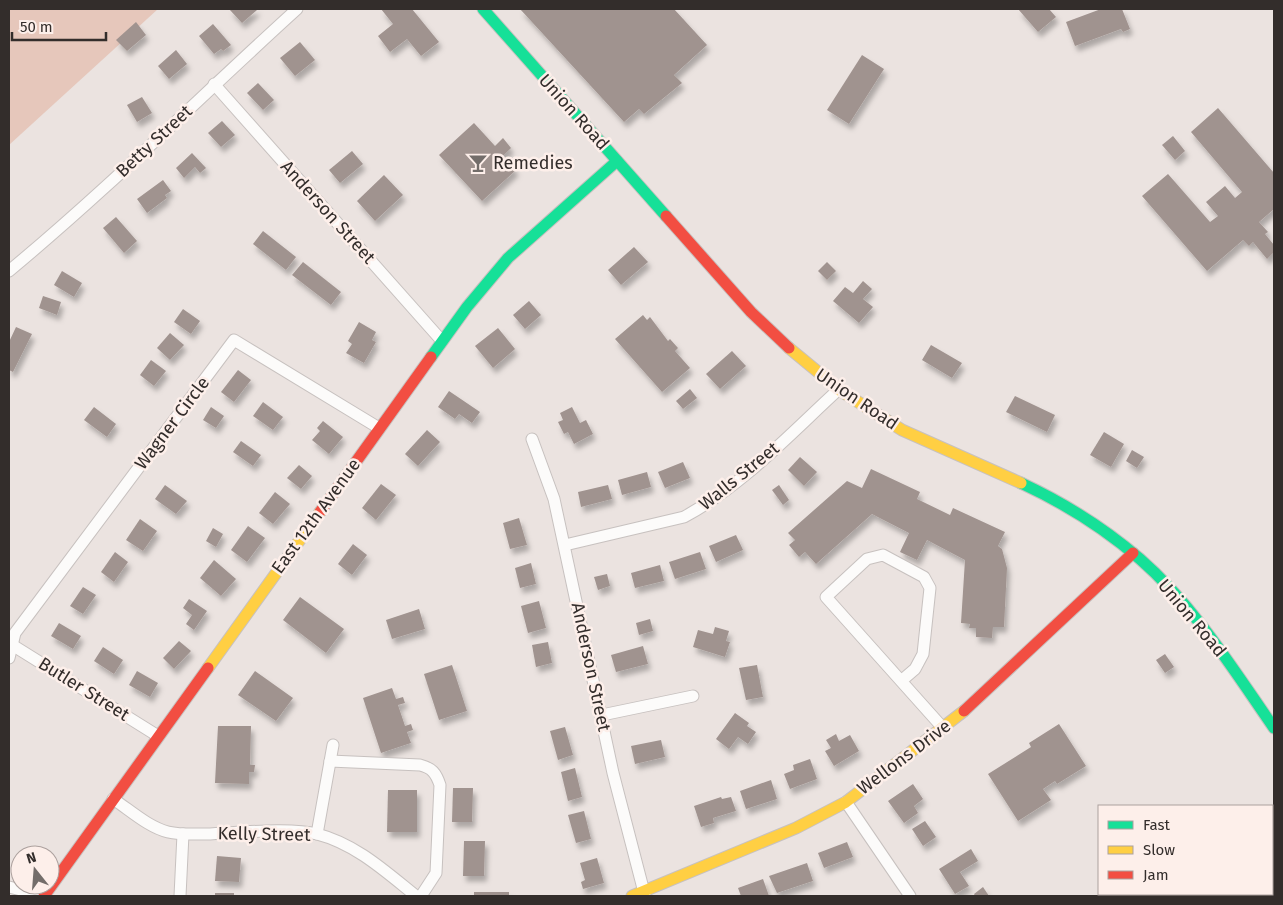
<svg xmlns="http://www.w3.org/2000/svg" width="1283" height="905" font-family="'Fira Sans',sans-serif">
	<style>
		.green { fill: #e6c7bb }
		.building { fill: #a0938f; filter: url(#shadow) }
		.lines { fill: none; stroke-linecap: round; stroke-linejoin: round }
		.street-casing { stroke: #c7c1bf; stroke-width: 13 }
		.fast-casing { stroke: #c7c1bf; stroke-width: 13 }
		.slow-casing { stroke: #c7c1bf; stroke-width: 13 }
		.jam-casing { stroke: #c7c1bf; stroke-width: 13 }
		.street { stroke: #fcfbfa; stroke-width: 11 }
		.fast { stroke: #16e098; stroke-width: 11 }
		.slow { stroke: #ffcf43; stroke-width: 11 }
		.jam { stroke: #f24e42; stroke-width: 11 }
		.labels { text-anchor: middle; stroke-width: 5; stroke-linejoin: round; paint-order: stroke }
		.street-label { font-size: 18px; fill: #332d2b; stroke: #fdefea }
		.poi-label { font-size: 18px; fill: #332d2b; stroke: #fdefea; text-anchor: start }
	</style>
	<defs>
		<filter id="shadow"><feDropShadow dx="3" dy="5.5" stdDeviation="2.5" flood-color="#0004"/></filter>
	</defs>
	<rect width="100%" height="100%" fill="#ebe3e0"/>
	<polygon class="green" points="9,9 158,9 9,145"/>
	<g class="building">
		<polygon points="229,9 256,9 257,10 242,23"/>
		<polygon points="381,9 412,9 439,42 421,56 407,39 390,52 378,36 393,24"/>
		<polygon points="520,9 674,9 707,45 674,75 682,83 644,114 639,109 624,122"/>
		<polygon points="1018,9 1049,9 1056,17 1038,32"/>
		<polygon points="1101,9 1122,9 1130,29 1123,32 1121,29 1075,46 1066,22"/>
		<polygon points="136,22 146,35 127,51 116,40"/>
		<polygon points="213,24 231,45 223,51 221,49 214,54 199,36"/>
		<polygon points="300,42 315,60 295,76 280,58"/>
		<polygon points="176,50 187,64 169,79 158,66"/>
		<polygon points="862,55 884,69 849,124 827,110"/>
		<polygon points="258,83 274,100 263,110 247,93"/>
		<polygon points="142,97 152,113 137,122 127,105"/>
		<polygon points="1218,108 1274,173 1274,209 1259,222 1268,232 1265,234 1274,245 1274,252 1267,259 1253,242 1249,246 1243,240 1207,271 1142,196 1168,174 1210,222 1218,216 1206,202 1225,186 1235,198 1242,192 1191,132"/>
		<polygon points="222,121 235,135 221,147 208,133"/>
		<polygon points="474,123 495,146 503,138 511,148 503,156 516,170 482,201 439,155"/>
		<polygon points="1173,136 1185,151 1175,160 1162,145"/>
		<polygon points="352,151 363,164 340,183 329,170"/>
		<polygon points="192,153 206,168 200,173 195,167 184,178 176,168"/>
		<polygon points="384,175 403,195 375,221 357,201"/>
		<polygon points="163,180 171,191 165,195 167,198 147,213 137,199"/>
		<polygon points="116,217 137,241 124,253 103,228"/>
		<polygon points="263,231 296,257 286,270 253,244"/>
		<polygon points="634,247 648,262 621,285 608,270"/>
		<polygon points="303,262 341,292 331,305 292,275"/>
		<polygon points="827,262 836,271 827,280 818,271"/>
		<polygon points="62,271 82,283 74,297 54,285"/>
		<polygon points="863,281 872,289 863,299 873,307 859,323 833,301 845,287 853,293"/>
		<polygon points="43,296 61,302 57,315 39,308"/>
		<polygon points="529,301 541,315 525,329 513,315"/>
		<polygon points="183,309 200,321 191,334 174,322"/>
		<polygon points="643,315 647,320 650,317 668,341 670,339 678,348 675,351 690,368 662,392 615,339"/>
		<polygon points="359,322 376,332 372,340 376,342 364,363 346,353 352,344 348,341"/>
		<polygon points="16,327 32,334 13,372 9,370 9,342"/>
		<polygon points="498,328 515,349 493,368 475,346"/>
		<polygon points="170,333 184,345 170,360 157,348"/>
		<polygon points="931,345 962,363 952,378 922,360"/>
		<polygon points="732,351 746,366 720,389 706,374"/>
		<polygon points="151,360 166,371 154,386 140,375"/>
		<polygon points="238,370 251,380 234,402 221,392"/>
		<polygon points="690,389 697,398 683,409 676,401"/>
		<polygon points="449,391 480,412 472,423 459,414 455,419 438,407"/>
		<polygon points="1015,396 1055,415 1047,432 1006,412"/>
		<polygon points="263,402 283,417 273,430 253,416"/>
		<polygon points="94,407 116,424 107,437 84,420"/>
		<polygon points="211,407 224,416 216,428 203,420"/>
		<polygon points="572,407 580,423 586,420 593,434 574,444 568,432 564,434 558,422 563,420 560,413"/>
		<polygon points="323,421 343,437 329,454 312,440 320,431 317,428"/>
		<polygon points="427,430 440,442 418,466 405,454"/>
		<polygon points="1104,432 1124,444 1111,467 1090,455"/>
		<polygon points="241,441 261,455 253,466 233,452"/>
		<polygon points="1132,450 1144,457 1137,468 1126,461"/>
		<polygon points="800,457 817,472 804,486 788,470"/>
		<polygon points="683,462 690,478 665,488 658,472"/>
		<polygon points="299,465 312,476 301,489 287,478"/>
		<polygon points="871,469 920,492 917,499 950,515 953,508 1005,532 998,546 1002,549 1007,568 1004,627 993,627 992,638 976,637 976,628 969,628 970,624 961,623 965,560 927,540 917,560 900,552 909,533 872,514 816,564 805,552 799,557 789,545 795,540 788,533 847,481 862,488"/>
		<polygon points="647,472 651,487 622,495 618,480"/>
		<polygon points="381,484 396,495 376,520 362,508"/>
		<polygon points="165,485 187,501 176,514 155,499"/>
		<polygon points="608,485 612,499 581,507 578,492"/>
		<polygon points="779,485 789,500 783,505 772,490"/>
		<polygon points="275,492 290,504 273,524 259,513"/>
		<polygon points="519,518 527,545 510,549 503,523"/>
		<polygon points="140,519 157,531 143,551 126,540"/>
		<polygon points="248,526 265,538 247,562 231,550"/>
		<polygon points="213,528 223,534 216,547 206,541"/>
		<polygon points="736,535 743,550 716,562 709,546"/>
		<polygon points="353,544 367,555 352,575 338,564"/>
		<polygon points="115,552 128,562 114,582 101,572"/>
		<polygon points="700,552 706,569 675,579 669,562"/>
		<polygon points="214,560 236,579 221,596 200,578"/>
		<polygon points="531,563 536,584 520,588 515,568"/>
		<polygon points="660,565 664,581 635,588 631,573"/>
		<polygon points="607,574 610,586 598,590 594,577"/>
		<polygon points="83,587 96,595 83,614 70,606"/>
		<polygon points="300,597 344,629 326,653 283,620"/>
		<polygon points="189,599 207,611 194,630 186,624 192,615 183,608"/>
		<polygon points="539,601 546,628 528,633 521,606"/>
		<polygon points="419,609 425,629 392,639 386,620"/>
		<polygon points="650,619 653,631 639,635 636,623"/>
		<polygon points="59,623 81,636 73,649 51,636"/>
		<polygon points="715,627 729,631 726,641 730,642 725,657 693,647 698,630 713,634"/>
		<polygon points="179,641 191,651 174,669 163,658"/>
		<polygon points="548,642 552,663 536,667 532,645"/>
		<polygon points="643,646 648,664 616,672 611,655"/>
		<polygon points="103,647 123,660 114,674 94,661"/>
		<polygon points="1165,654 1174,667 1165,673 1156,660"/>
		<polygon points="452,665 467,711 439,720 424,674"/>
		<polygon points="757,665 763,697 746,700 739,668"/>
		<polygon points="137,671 158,683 150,697 129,685"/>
		<polygon points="255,671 293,698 276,721 238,695"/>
		<polygon points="392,688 396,699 403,697 405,703 398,705 405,726 411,724 413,730 407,732 411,743 381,753 363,698"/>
		<polygon points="735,713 749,723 747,726 756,732 748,744 738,737 729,749 716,739"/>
		<polygon points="1059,724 1086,766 1057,784 1055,781 1043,789 1051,800 1018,821 988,774 1031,747 1029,743"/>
		<polygon points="218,726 251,726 250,765 255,765 254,772 249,772 249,784 215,783"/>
		<polygon points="565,727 573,755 558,760 550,731"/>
		<polygon points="836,734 839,741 850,735 859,751 834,766 825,751 831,748 826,740"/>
		<polygon points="661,740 665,757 635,764 631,746"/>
		<polygon points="810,759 817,779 790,789 784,774 794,770 793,765"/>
		<polygon points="575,768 582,797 568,801 561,772"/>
		<polygon points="771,780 777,799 746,809 740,791"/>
		<polygon points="913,784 923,799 914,806 918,813 904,823 888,801"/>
		<polygon points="453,788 473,788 472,822 452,822"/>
		<polygon points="388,790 417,790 417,832 387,832"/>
		<polygon points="721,797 722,799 731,797 736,811 713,818 714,823 701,827 694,806"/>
		<polygon points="584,811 591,839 576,843 568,815"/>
		<polygon points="925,821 936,837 923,846 912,829"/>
		<polygon points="464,841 485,841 484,876 463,876"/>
		<polygon points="847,842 853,857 824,868 818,853"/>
		<polygon points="971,849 978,861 960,872 969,886 955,894 939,869"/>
		<polygon points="217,856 241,858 239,882 215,881"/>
		<polygon points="597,858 604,883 583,889 581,882 585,880 580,863"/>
		<polygon points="807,863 813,881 777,893 769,876"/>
		<polygon points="763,879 769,896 741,896 738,888"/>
		<polygon points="983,887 989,896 975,896 974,894"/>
		<rect x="474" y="892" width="35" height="4"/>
		<rect x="215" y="893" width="19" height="3"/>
	</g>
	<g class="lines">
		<g class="street-casing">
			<g id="street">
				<polyline points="214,84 442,341"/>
				<path d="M9,271C109,188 201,96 297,9"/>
				<polyline points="532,439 554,499 613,773 645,896"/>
				<path d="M565,545L684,517C742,486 790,434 838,390"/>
				<polyline points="9,643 158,736"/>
				<polyline points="9,658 15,633 234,340 379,428"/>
				<polyline points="901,681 915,669 923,654 930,588 924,577 883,555 867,559 826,597 943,728"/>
				<polyline points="602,715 693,696"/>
				<path d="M330,761L420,765C432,768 436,773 440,785L436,873L421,896"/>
				<path d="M113,799C130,810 148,827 168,832C181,835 194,834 206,834C236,833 290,827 317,834C356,844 386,872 416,896"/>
				<polyline points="846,802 910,896"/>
				<polyline points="317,834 333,745"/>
				<polyline points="9,887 44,896"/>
				<polyline points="180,896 183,834"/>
			</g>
		</g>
		<g class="fast-casing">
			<g id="fast">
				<polyline points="483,9 666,216"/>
				<polyline points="431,357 467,307 508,258 617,161"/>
				<path d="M1021,483C1064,503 1104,528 1140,559C1194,606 1233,669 1274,728"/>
			</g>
		</g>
		<g class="slow-casing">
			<g id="slow">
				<polyline points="789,348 841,391 902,430 1021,483"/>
				<polyline points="208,668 320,512"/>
				<polyline points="632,896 796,828 846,802 964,711"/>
			</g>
		</g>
		<g class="jam-casing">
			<g id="jam">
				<polyline points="666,216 751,312 789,348"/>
				<polyline points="320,512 431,357"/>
				<polyline points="964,711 1133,553"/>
				<polyline points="44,896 208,668"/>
			</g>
		</g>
		<use href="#street" class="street"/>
		<use href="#fast" class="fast"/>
		<use href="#slow" class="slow"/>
		<use href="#jam" class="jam"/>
	</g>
	<defs>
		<g id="bar-bare" transform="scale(1.5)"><path d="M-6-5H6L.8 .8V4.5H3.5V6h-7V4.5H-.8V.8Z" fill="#736d6a" stroke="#fdefea" stroke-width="2.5" paint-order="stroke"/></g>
	</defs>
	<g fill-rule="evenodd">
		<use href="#bar-bare" x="478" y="163"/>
	</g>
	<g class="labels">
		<g class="street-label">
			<text transform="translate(574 112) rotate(48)" y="6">Union Road</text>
			<text transform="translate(154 141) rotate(-43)" y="6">Betty Street</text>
			<text transform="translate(328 212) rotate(48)" y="6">Anderson Street</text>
			<text transform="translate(857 399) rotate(34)" y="6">Union Road</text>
			<text transform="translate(172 423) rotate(-53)" y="6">Wagner Circle</text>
			<text transform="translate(739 476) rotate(-39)" y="6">Walls Street</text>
			<text transform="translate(316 516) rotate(-54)" y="6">East 12th Avenue</text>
			<text transform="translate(1192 618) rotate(50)" y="6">Union Road</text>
			<text transform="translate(591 667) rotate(78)" y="6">Anderson Street</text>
			<text transform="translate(84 689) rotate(32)" y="6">Butler Street</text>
			<text transform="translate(904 757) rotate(-37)" y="6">Wellons Drive</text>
			<text transform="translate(264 834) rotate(1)" y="6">Kelly Street</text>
		</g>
		<g class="poi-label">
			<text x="493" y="169">Remedies</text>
		</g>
	</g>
	<rect width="1283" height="905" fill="none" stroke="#332d2b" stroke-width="20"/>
	<rect x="1098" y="805" width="175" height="90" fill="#fdefea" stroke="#aca19e"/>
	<rect x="1108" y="821" width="25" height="8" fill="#16e098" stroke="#aca19e"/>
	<text x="1143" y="830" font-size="15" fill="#332d2b">Fast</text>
	<rect x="1108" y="846" width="25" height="8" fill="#ffcf43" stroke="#aca19e"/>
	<text x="1143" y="855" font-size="15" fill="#332d2b">Slow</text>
	<rect x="1108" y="871" width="25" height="8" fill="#f24e42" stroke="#aca19e"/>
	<text x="1143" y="880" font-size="15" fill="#332d2b">Jam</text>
	<g transform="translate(35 870) rotate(343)"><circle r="24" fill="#fdefea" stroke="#aca19e"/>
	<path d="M0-4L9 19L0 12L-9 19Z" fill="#736d6a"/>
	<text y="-8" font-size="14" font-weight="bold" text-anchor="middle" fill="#332d2b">N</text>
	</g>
	<path d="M12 32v8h94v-8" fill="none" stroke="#332d2b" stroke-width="2.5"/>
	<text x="20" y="32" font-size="15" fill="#332d2b" stroke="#fdefea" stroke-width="4" paint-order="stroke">50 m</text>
</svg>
